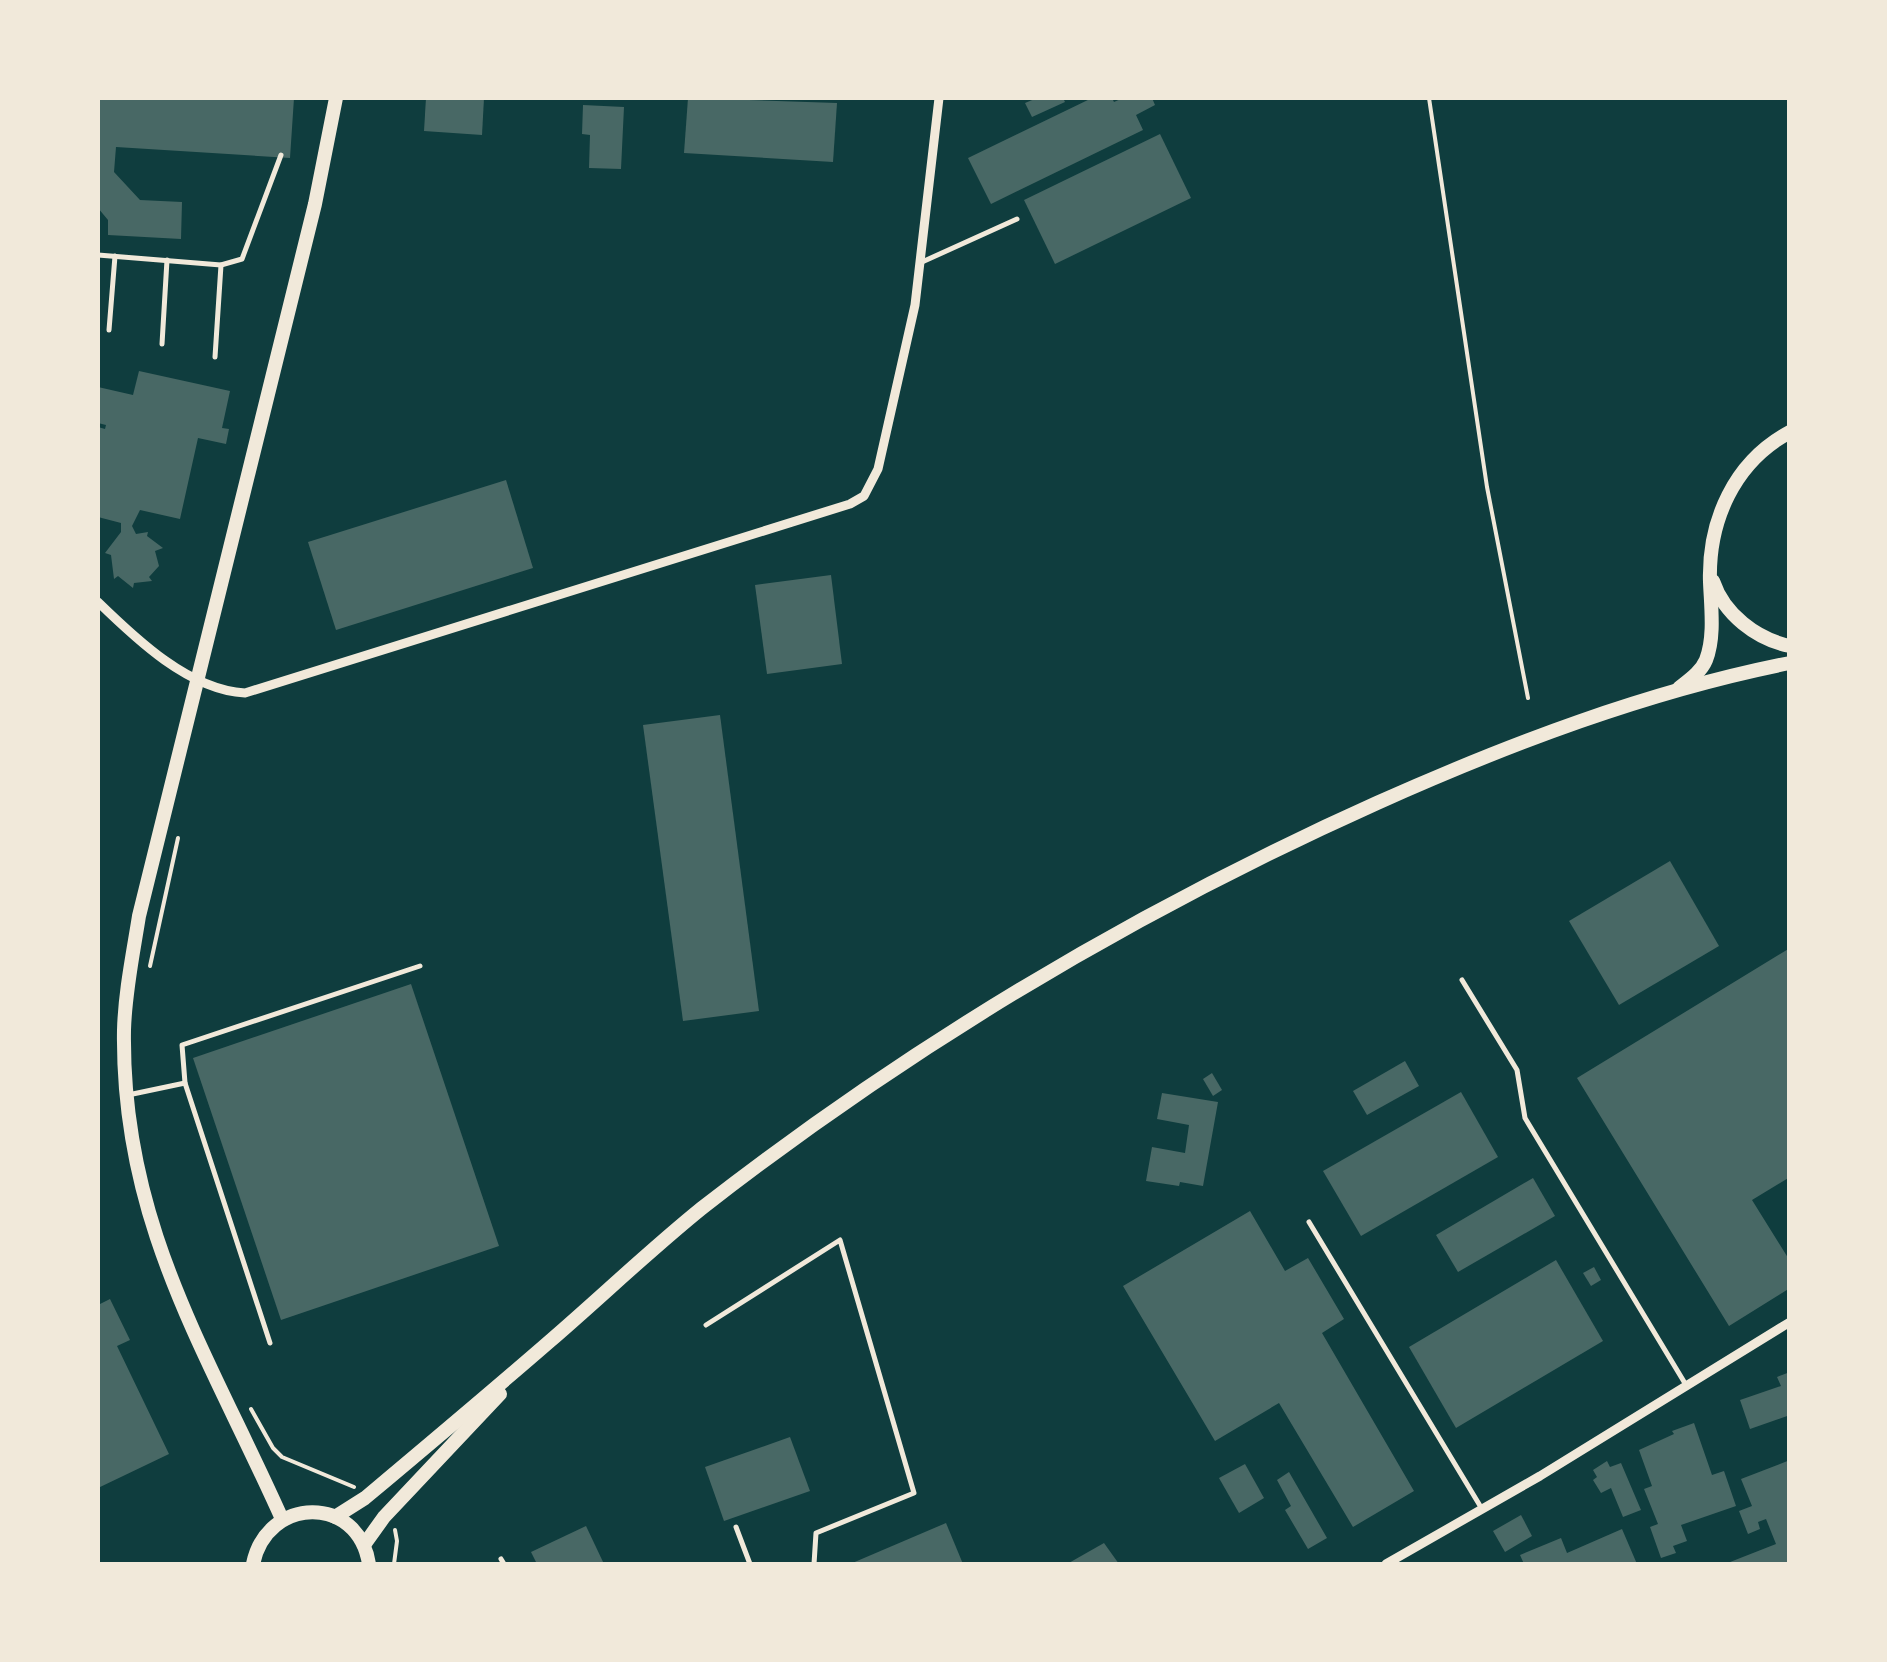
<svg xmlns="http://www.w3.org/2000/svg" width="1887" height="1662" font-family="Figtree,sans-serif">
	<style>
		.building { fill: #486865 }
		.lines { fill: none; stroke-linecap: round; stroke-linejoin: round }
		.path { stroke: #f1e9da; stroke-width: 4 }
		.service { stroke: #f1e9da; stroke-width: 5 }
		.minor { stroke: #f1e9da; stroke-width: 9 }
		.secondary { stroke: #f1e9da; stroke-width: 14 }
	</style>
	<rect width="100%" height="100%" fill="#0f3d3e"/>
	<g class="building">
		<polygon points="98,98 294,98 290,158 116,147 114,172 140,200 182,202 181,239 108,235 108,220 98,208"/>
		<polygon points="426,98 484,98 482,135 424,131"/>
		<polygon points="688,98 837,103 833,162 684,153"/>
		<polygon points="1037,98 1063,98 1065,102 1032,117 1025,103"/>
		<polygon points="1092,98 1112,98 1114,102 1123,98 1152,98 1155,105 1136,115 1143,130 991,204 968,158"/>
		<polygon points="583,105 624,107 621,169 589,168 590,135 582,134"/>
		<polygon points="1160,134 1191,198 1055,264 1024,200"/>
		<polygon points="139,371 230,391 222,428 229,429 226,444 198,438 180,519 140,510 132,526 136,534 148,532 147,536 163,548 155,551 159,566 149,577 152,581 134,583 133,588 118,576 114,579 111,555 105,553 121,532 121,523 98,517 98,427 105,429 106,425 98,423 98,387 133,395"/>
		<polygon points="506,480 533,568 336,630 308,542"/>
		<polygon points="831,575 842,664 767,674 755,585"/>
		<polygon points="720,715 759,1011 683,1021 643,725"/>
		<polygon points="1670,861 1719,946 1619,1005 1569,921"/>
		<polygon points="1790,948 1790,1177 1752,1200 1790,1261 1790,1288 1729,1326 1577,1078"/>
		<polygon points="411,984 499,1246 281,1320 193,1058"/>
		<polygon points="1405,1061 1419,1086 1367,1115 1353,1091"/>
		<polygon points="1212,1073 1222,1090 1213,1096 1203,1079"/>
		<polygon points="1461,1092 1498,1157 1361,1236 1323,1171"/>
		<polygon points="1162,1093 1218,1102 1203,1186 1180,1182 1179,1186 1146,1181 1152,1147 1185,1153 1189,1125 1157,1119"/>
		<polygon points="1533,1178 1555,1216 1458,1272 1436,1235"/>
		<polygon points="1250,1211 1285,1271 1308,1258 1344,1319 1322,1333 1414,1491 1353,1527 1279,1403 1215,1441 1123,1286"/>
		<polygon points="1556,1260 1603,1341 1456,1428 1409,1347"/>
		<polygon points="1594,1267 1601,1280 1591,1286 1583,1273"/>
		<polygon points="110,1299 130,1340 117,1346 169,1454 98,1488 98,1305"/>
		<polygon points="1790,1372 1790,1415 1750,1429 1740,1400 1781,1386 1777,1377"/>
		<polygon points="1694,1423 1712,1475 1724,1471 1736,1506 1681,1525 1687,1541 1673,1546 1676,1553 1661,1558 1650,1527 1658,1524 1644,1489 1652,1486 1639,1450 1674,1434 1672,1431"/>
		<polygon points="790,1437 810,1491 724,1521 705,1467"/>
		<polygon points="1790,1460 1790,1564 1725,1564 1776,1544 1766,1519 1758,1522 1760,1529 1748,1534 1739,1511 1752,1506 1741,1479"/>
		<polygon points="1607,1461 1610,1467 1621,1463 1641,1510 1623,1517 1611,1488 1601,1493 1593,1480 1597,1477 1593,1470"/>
		<polygon points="1245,1464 1264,1498 1239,1513 1219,1478"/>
		<polygon points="1289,1472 1327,1538 1308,1549 1285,1510 1291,1506 1277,1480"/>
		<polygon points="1521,1515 1532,1536 1505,1552 1493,1531"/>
		<polygon points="946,1523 963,1564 850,1564"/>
		<polygon points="586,1526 604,1564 537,1564 531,1552"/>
		<polygon points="1622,1529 1637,1564 1524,1564 1520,1555 1561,1538 1567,1553"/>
		<polygon points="1104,1543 1119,1564 1067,1564"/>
	</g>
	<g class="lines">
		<g class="path">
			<polyline points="1429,98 1487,487 1528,698"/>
			<polyline points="150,966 178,838"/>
			<polyline points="251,1409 273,1448 282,1457 354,1487"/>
			<polyline points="394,1564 397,1541 395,1530"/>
		</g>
		<g class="service">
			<polyline points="98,255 221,265 242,259 281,155"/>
			<polyline points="922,262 1017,219"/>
			<polyline points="109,330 115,256"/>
			<polyline points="162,344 167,260"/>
			<polyline points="215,357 221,265"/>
			<polyline points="1462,980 1517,1070 1525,1118 1686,1385"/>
			<polyline points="185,1083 182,1045 420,966"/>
			<polyline points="128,1095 185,1083 270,1343"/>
			<polyline points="1309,1222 1482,1509"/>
			<polyline points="706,1325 840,1240 914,1493 816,1533 814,1564"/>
			<polyline points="736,1527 750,1564"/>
			<polyline points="501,1559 504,1564"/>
		</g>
		<g class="minor">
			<path d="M98,602C136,639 189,690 245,693L850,504L864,496L878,469L915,305L939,98"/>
			<polyline points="1386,1564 1540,1476 1790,1322"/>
		</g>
		<g class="secondary">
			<path d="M1713,581C1724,614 1756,639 1790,646"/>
			<path d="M1679,688C1689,680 1701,672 1706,660C1715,637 1711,607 1710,582C1708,521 1734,462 1790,432"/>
			<path d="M335,1517L365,1498C427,1446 489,1394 550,1341C601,1297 650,1250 702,1208C910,1046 1136,911 1377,803C1509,744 1648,691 1790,663"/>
			<path d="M282,1519C207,1351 121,1223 124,1030C125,992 133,954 139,916L315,204L336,98"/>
			<polyline points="364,1545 384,1517 500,1394"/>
			<path d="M253,1564C267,1496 358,1494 369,1564"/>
		</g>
	</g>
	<rect width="1887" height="1662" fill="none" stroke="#f1e9da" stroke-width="200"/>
</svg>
